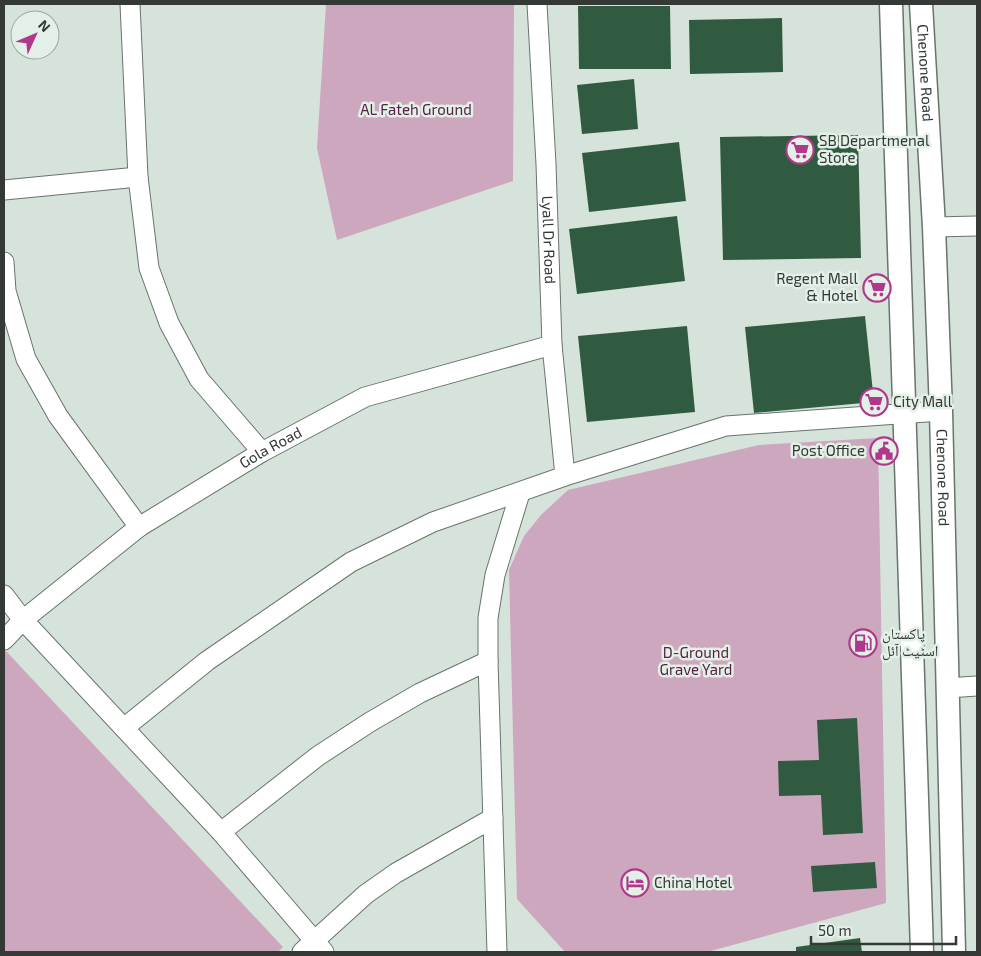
<svg xmlns="http://www.w3.org/2000/svg" width="981" height="956" font-family="'Exo 2','Noto Naskh Arabic',sans-serif">
	<style>
		.green { fill: #cda7bd }
		.building { fill: #315b40 }
		.lines { fill: none; stroke-linecap: round; stroke-linejoin: round }
		.minor-casing { stroke: #68746c; stroke-width: 21 }
		.tertiary-casing { stroke: #68746c; stroke-width: 25 }
		.minor { stroke: #fff; stroke-width: 19 }
		.tertiary { stroke: #fff; stroke-width: 22 }
		.labels { text-anchor: middle; stroke-width: 5; stroke-linejoin: round; paint-order: stroke }
		.street-label { font-size: 15px; fill: #343935; stroke: #e3f0e7 }
		.park-label { font-size: 15px; fill: #582045; stroke: #e3f0e7 }
		.poi-label { font-size: 15px; fill: #343935; stroke: #e3f0e7; text-anchor: start }
	</style>
	<rect width="100%" height="100%" fill="#d6e3da"/>
	<g class="green">
		<polygon points="326,4 514,4 513,181 337,240 317,148"/>
		<polygon points="878,438 886,903 707,952 565,952 517,899 509,570 524,536 541,515 568,490 759,445"/>
		<polygon points="6,651 283,947 278,952 4,952 4,653"/>
	</g>
	<g class="building">
		<polygon points="578,6 670,6 671,69 579,69"/>
		<polygon points="782,18 783,72 690,74 689,20"/>
		<polygon points="634,79 638,129 582,134 577,85"/>
		<polygon points="858,135 861,258 723,260 720,137"/>
		<polygon points="679,142 686,201 589,212 582,153"/>
		<polygon points="677,216 685,281 577,294 569,229"/>
		<polygon points="865,316 874,402 754,413 745,327"/>
		<polygon points="687,326 695,412 587,422 578,336"/>
		<polygon points="857,718 863,833 823,835 821,795 779,796 778,761 819,760 817,720"/>
		<polygon points="875,862 877,888 813,892 811,866"/>
		<polygon points="860,938 862,952 796,952 796,947"/>
	</g>
	<g class="lines">
		<g class="minor-casing">
			<g id="minor">
				<polyline points="130,4 138,177 149,268 169,323 199,379 262,452"/>
				<path id="s1" d="M537,4L546,164L552,345L565,476"/>
				<polyline points="4,190 138,177"/>
				<polyline points="934,227 977,226"/>
				<polyline points="4,262 6,291 26,359 58,416 139,527"/>
				<polyline points="4,595 23,620 221,832 324,952"/>
				<path id="s2" d="M4,640L23,620L139,527L262,452L365,397L552,345"/>
				<polyline points="947,688 977,686"/>
				<polyline points="124,728 207,661 351,562 433,522 565,476 726,426 941,411"/>
				<polyline points="221,832 318,756 370,722 420,693 488,661"/>
				<polyline points="302,952 366,894 396,873 493,818"/>
				<polyline points="497,952 488,661 488,618 495,575 520,493"/>
			</g>
		</g>
		<g class="tertiary-casing">
			<g id="tertiary">
				<polyline points="891,4 922,952"/>
				<path id="s3" d="M921,4L934,227L941,411L954,952"/>
			</g>
		</g>
		<use href="#minor" class="minor"/>
		<use href="#tertiary" class="tertiary"/>
	</g>
	<defs>
		<g id="supermarket-ring" transform="scale(1.4375)"><circle r="9.5" fill="#e3f0e7" stroke="#b1378a" stroke-width="1.5"/><path d="M-6-5.5h2.5l.6 2H6L4.5 2H-2.5L-4.4-4H-6ZM-1.5 3.2a1.3 1.3 0 1 0 .1 0ZM3 3.2a1.3 1.3 0 1 0 .1 0Z" fill="#b1378a"/></g>
		<g id="civic-ring" transform="scale(1.4375)"><circle r="9.5" fill="#e3f0e7" stroke="#b1378a" stroke-width="1.5"/><path d="M-.6-6.5H3V-4.5H.6V-3L4-1V1h2V6H-6V1h2V-1L-.6-3ZM-1.2 2.5V6h2.4V2.5Z" fill="#b1378a"/></g>
		<g id="fuel-ring" transform="scale(1.4375)"><circle r="9.5" fill="#e3f0e7" stroke="#b1378a" stroke-width="1.5"/><path d="M-5.5-6h7V0h2V4h1.3V-2.5L3-4.5l.8-.8L6-3V5H2.5V1h-1V6h-7ZM-4.2-4.7v3.2H.2V-4.7Z" fill="#b1378a"/></g>
		<g id="hotel-ring" transform="scale(1.4375)"><circle r="9.5" fill="#e3f0e7" stroke="#b1378a" stroke-width="1.5"/><path d="M-6-4.5h1.5V1H6V5H4.5V3h-9V5H-6ZM-4 0a1.8 1.8 0 1 1 3.6 0ZM.5 0V-2.5h3Q6-2.5 6 0Z" fill="#b1378a"/></g>
	</defs>
	<g fill-rule="evenodd">
		<use href="#supermarket-ring" x="800" y="150"/>
		<use href="#supermarket-ring" x="877" y="288"/>
		<use href="#supermarket-ring" x="874" y="402"/>
		<use href="#civic-ring" x="884" y="451"/>
		<use href="#fuel-ring" x="863" y="643"/>
		<use href="#hotel-ring" x="635" y="883"/>
	</g>
	<g class="labels">
		<g class="street-label">
			<text dy="5" stroke="none"><textPath href="#s3" startOffset="69">Chenone Road</textPath></text>
			<text dy="5" stroke="none"><textPath href="#s1" startOffset="236">Lyall Dr Road</textPath></text>
			<text dy="5" stroke="none"><textPath href="#s2" startOffset="330">Gola Road</textPath></text>
			<text dy="5" stroke="none"><textPath href="#s3" startOffset="474">Chenone Road</textPath></text>
		</g>
		<g class="park-label">
			<text x="416" y="115">AL Fateh Ground</text>
			<text x="696" y="658">D-Ground<tspan x="696" dy="17">Grave Yard</tspan></text>
		</g>
		<g class="poi-label">
			<text x="819" y="146">SB Departmenal<tspan x="819" dy="17">Store</tspan></text>
			<text x="858" y="284" text-anchor="end">Regent Mall<tspan x="858" dy="17">&amp; Hotel</tspan></text>
			<text x="893" y="407">City Mall</text>
			<text x="865" y="456" text-anchor="end">Post Office</text>
			<text x="882" y="639">پاکستان<tspan x="882" dy="17">اسٹیٹ آئل</tspan></text>
			<text x="654" y="888">China Hotel</text>
		</g>
	</g>
	<rect width="981" height="956" fill="none" stroke="#343935" stroke-width="10"/>
	<g transform="translate(35 35) rotate(46)"><circle r="24" fill="#e3f0e7" stroke="#9da7a0"/>
	<path d="M0-4L9 19L0 12L-9 19Z" fill="#b1378a"/>
	<text y="-8" font-size="14" font-weight="bold" text-anchor="middle" fill="#343935">N</text>
	</g>
	<path d="M811 936v8h145v-8" fill="none" stroke="#343935" stroke-width="2.5"/>
	<text x="818" y="936" font-size="15" fill="#343935" stroke="#e3f0e7" stroke-width="4" paint-order="stroke">50 m</text>
</svg>
